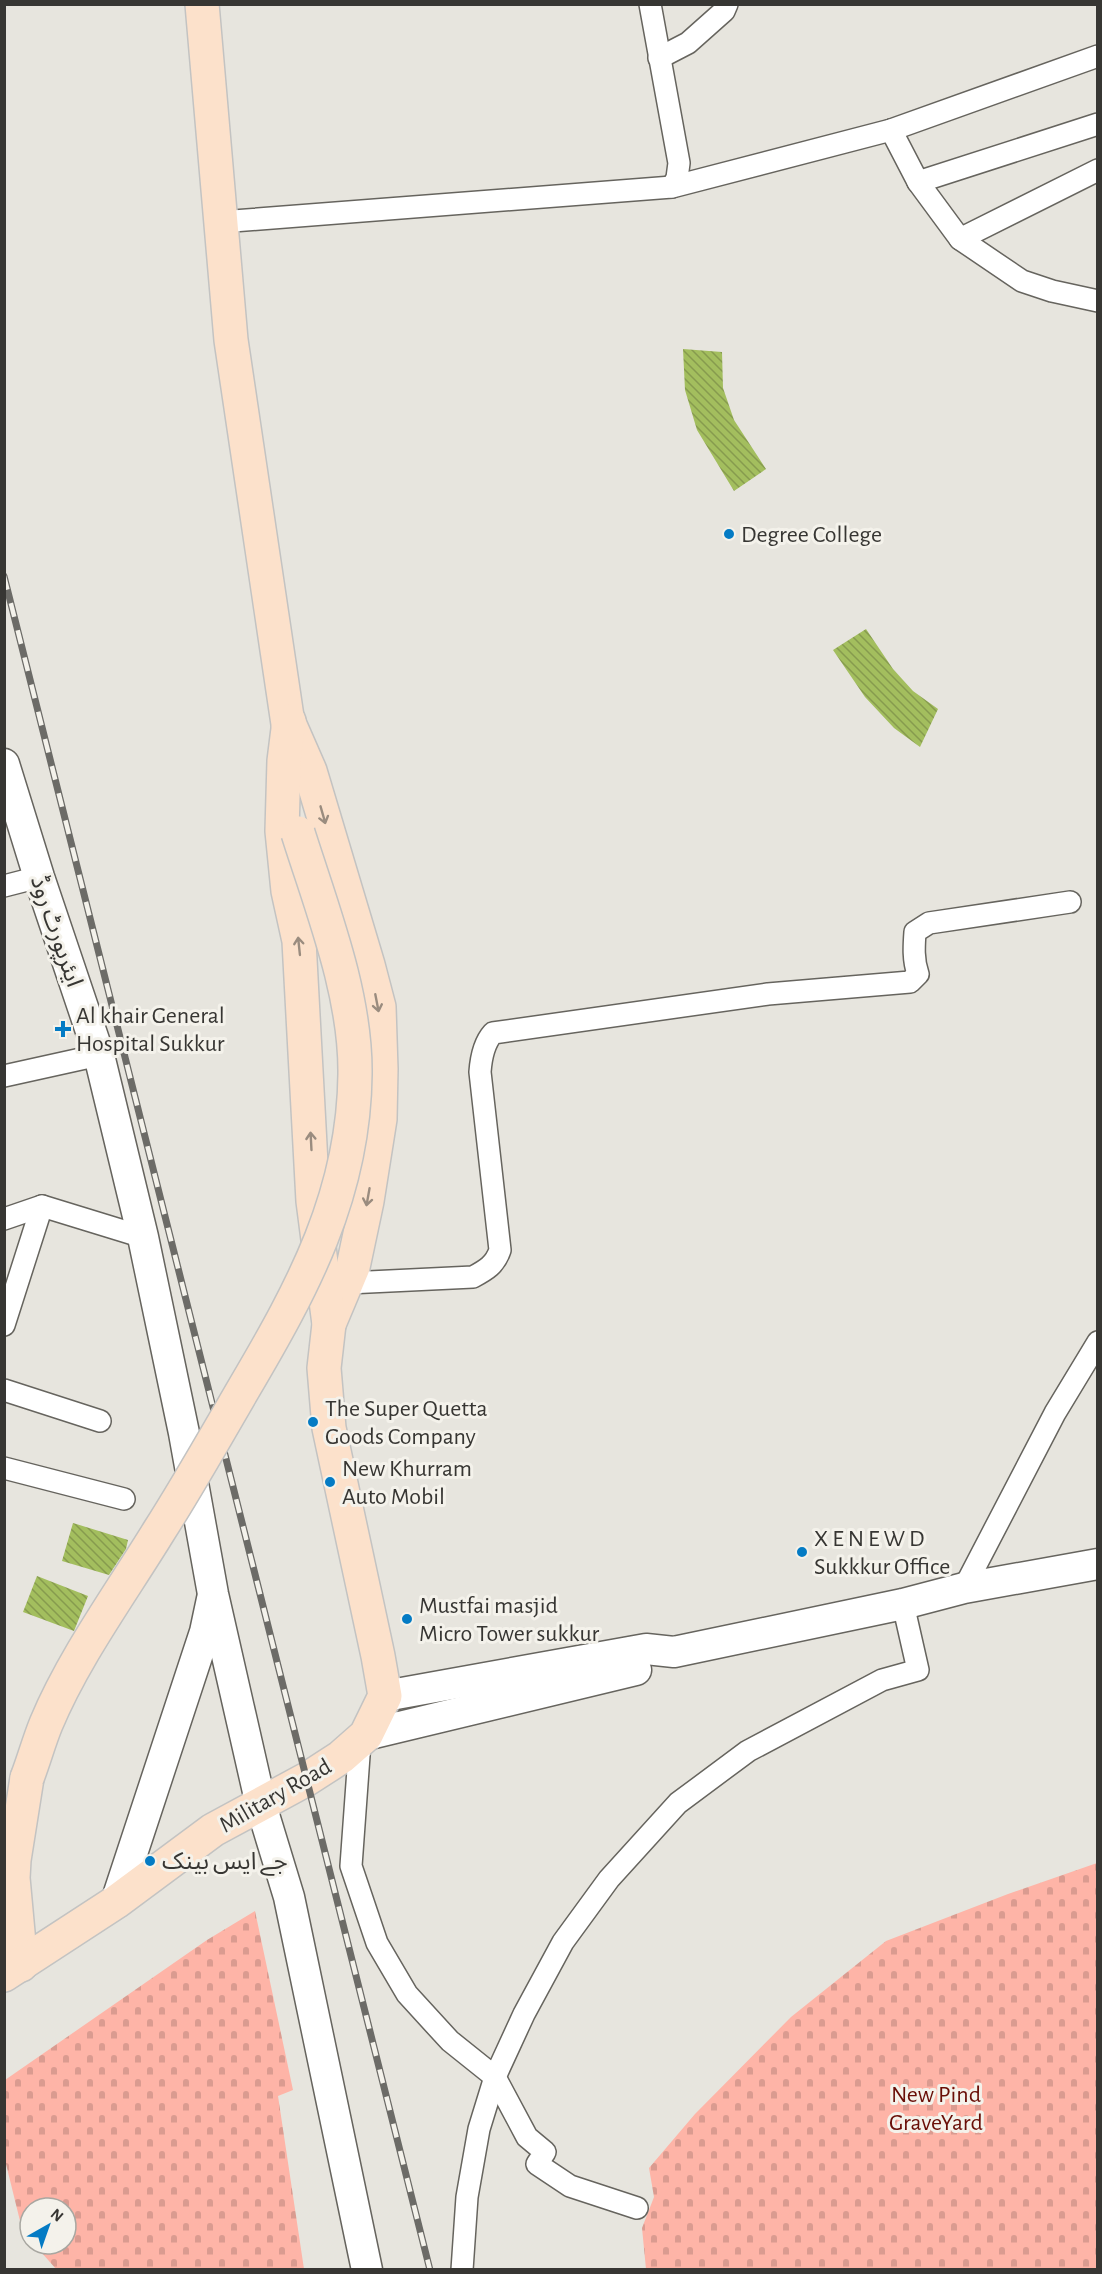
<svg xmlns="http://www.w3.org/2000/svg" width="1102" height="2274" font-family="'Alegreya Sans','Noto Sans Arabic',sans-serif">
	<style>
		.cemetery { fill: url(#cemetery-stones) }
		.building { fill: url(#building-back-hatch) }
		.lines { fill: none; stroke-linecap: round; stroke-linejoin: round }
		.street-casing { stroke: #66645e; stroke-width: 24 }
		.secondary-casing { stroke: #66645e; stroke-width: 33 }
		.primary-casing { stroke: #c3c3c2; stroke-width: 36 }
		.street { stroke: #fff; stroke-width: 21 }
		.secondary { stroke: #fff; stroke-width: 30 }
		.primary { stroke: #fce1cb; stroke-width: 33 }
		.rail-casing { stroke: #6c6b67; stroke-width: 7 }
		.rail { stroke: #f4f2eb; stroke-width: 4.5; stroke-dasharray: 14; stroke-linecap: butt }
		.primary-bridge-casing { stroke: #c3c3c2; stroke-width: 36; stroke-linecap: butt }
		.primary-bridge { stroke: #fce1cb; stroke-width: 33 }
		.oneway { stroke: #9a8c7f }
		.poi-dot { fill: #047bc4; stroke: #f4f2eb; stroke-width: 2 }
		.labels { text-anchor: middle; stroke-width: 6; stroke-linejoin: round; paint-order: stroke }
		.poi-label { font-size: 24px; fill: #373633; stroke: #f4f2eb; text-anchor: start }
		.street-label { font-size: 24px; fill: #373633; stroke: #f4f2eb }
		.park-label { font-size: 24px; fill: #690e07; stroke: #f4f2eb }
	</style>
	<defs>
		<pattern id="cemetery-stones" width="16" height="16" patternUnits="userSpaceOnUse" patternTransform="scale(1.5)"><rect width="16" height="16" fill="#feb4a7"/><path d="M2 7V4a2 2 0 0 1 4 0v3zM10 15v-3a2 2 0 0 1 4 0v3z" fill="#da9b90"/></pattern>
		<pattern id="building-back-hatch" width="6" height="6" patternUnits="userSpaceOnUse" patternTransform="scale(1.5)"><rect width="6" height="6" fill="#a3be5e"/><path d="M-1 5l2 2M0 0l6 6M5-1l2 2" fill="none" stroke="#869b4e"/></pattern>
	</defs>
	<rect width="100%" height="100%" fill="#e7e5de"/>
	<g class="cemetery">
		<polygon points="1097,1863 1097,2269 646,2269 642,2228 654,2197 649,2168 695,2114 791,2017 886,1941 1008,1894"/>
		<polygon points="255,1911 293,2090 278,2096 304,2269 56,2269 34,2244 66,2244 66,2208 30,2208 30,2239 22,2229 5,2160 5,2080 207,1940"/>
	</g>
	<g class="building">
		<polygon points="683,349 722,352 723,388 734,420 766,469 734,491 697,430 685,390"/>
		<polygon points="866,629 893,669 913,691 938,709 920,747 894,728 865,697 833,650"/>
		<polygon points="73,1523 128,1540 126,1549 109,1575 62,1561"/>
		<polygon points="37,1576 88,1596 74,1631 23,1612"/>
	</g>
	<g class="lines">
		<g class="street-casing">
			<g id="street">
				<polyline points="650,4 679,163 677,178 672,187"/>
				<polyline points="659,58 688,43 724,11 727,4"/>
				<polyline points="891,130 918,182 960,239 1022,281 1052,291 1098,301"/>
				<polyline points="918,182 1098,124"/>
				<polyline points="220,222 672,187 891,130 1098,56"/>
				<polyline points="960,239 1098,170"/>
				<polyline points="4,886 39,877"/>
				<polyline points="4,1076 99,1055"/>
				<polyline points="4,1219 42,1206 143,1237"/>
				<path d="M348,1283L473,1277C486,1270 495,1265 500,1250L480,1072C481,1058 484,1043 493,1033L768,994L910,982L918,974C913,960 914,946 915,932L929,923L1070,902"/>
				<polyline points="4,1325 42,1206"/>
				<polyline points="4,1390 100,1421"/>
				<polyline points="4,1468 124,1499"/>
				<polyline points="964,1588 1055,1413 1098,1342"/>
				<polyline points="360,1742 351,1866 377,1943 407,1994 450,2041 495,2077 527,2137 545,2152 537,2164 570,2186 637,2208"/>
				<polyline points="462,2270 467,2197 479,2129 495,2077 524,2014 563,1942 609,1879 678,1803 748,1751 882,1680 918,1670 903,1604"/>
			</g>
		</g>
		<g class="secondary-casing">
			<g id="secondary">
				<polyline points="4,764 39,877 99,1055 143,1237 184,1433 213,1594 261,1805 289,1897 367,2270"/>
				<polyline points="385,1696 646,1649 674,1652 903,1604 964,1588 1098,1564"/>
				<polyline points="366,1735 636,1670"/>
				<polyline points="116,1902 205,1632 212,1599"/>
			</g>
		</g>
		<g class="primary-casing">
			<g id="primary">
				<polyline points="202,4 231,340 291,744"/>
				<polyline points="289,723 310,771 368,965 379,1007 381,1069 380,1119 367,1201 353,1267 329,1324"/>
				<polyline points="21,1965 13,1878 14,1860 27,1778"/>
				<polyline points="4,1975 116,1902 213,1830 307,1779 341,1757 366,1735 385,1696 378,1656 329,1428 324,1368 329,1324 313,1201 299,941 288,891 282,831 284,761 289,721"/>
			</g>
		</g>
		<use href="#street" class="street"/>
		<use href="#secondary" class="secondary"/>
		<use href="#primary" class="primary"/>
		<g class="rail-casing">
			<polyline id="rail" points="4,576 430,2270"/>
		</g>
		<use href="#rail" class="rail"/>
		<g class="primary-bridge-casing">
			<path id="primary-bridge" d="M27,1778C34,1760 39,1741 46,1724C74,1657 121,1593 159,1531C189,1484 216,1436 244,1388C303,1288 354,1194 355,1074C356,994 322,909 298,833"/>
		</g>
		<use href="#primary-bridge" class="primary-bridge"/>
	</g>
	<defs><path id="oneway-shaft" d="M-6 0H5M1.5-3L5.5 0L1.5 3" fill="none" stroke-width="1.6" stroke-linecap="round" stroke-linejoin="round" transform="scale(1.5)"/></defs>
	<g class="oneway">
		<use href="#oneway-shaft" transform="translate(323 815) rotate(74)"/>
		<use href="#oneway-shaft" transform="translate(299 946) rotate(-96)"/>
		<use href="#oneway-shaft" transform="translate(377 1003) rotate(79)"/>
		<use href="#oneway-shaft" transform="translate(311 1141) rotate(-93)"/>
		<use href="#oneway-shaft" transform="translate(368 1197) rotate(100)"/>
	</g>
	<g class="poi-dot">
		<circle cx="729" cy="534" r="6"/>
		<path d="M60 1020h6v6h6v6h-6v6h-6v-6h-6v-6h6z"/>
		<circle cx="313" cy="1422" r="6"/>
		<circle cx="330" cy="1482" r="6"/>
		<circle cx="802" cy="1552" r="6"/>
		<circle cx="407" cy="1619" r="6"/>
		<circle cx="150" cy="1861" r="6"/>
	</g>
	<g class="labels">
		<g class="poi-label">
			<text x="741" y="542">Degree College</text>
			<text x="76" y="1023">Al khair General<tspan x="76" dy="28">Hospital Sukkur</tspan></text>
			<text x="325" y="1416">The Super Quetta<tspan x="325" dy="28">Goods Company</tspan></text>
			<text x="342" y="1476">New Khurram<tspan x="342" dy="28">Auto Mobil</tspan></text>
			<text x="814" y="1546">X E N E W D<tspan x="814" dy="28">Sukkkur Office</tspan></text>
			<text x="419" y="1613">Mustfai masjid<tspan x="419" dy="28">Micro Tower sukkur</tspan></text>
			<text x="162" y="1869">جے ایس بینک</text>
		</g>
		<g class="street-label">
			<text transform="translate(57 931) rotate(71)" y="8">ایئرپورٹ روڈ</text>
			<text transform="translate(275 1795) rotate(-30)" y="8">Military Road</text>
		</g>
		<g class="park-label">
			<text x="936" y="2102">New Pind<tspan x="936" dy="28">GraveYard</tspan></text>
		</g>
	</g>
	<rect width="1102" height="2274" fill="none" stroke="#373633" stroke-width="12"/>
	<g transform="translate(48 2226) rotate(40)"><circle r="28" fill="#f4f2eb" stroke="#a8a7a1" stroke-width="1.5"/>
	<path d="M0-4.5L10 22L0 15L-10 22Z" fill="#047bc4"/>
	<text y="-9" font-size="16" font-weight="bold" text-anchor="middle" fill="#373633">N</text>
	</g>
</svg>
